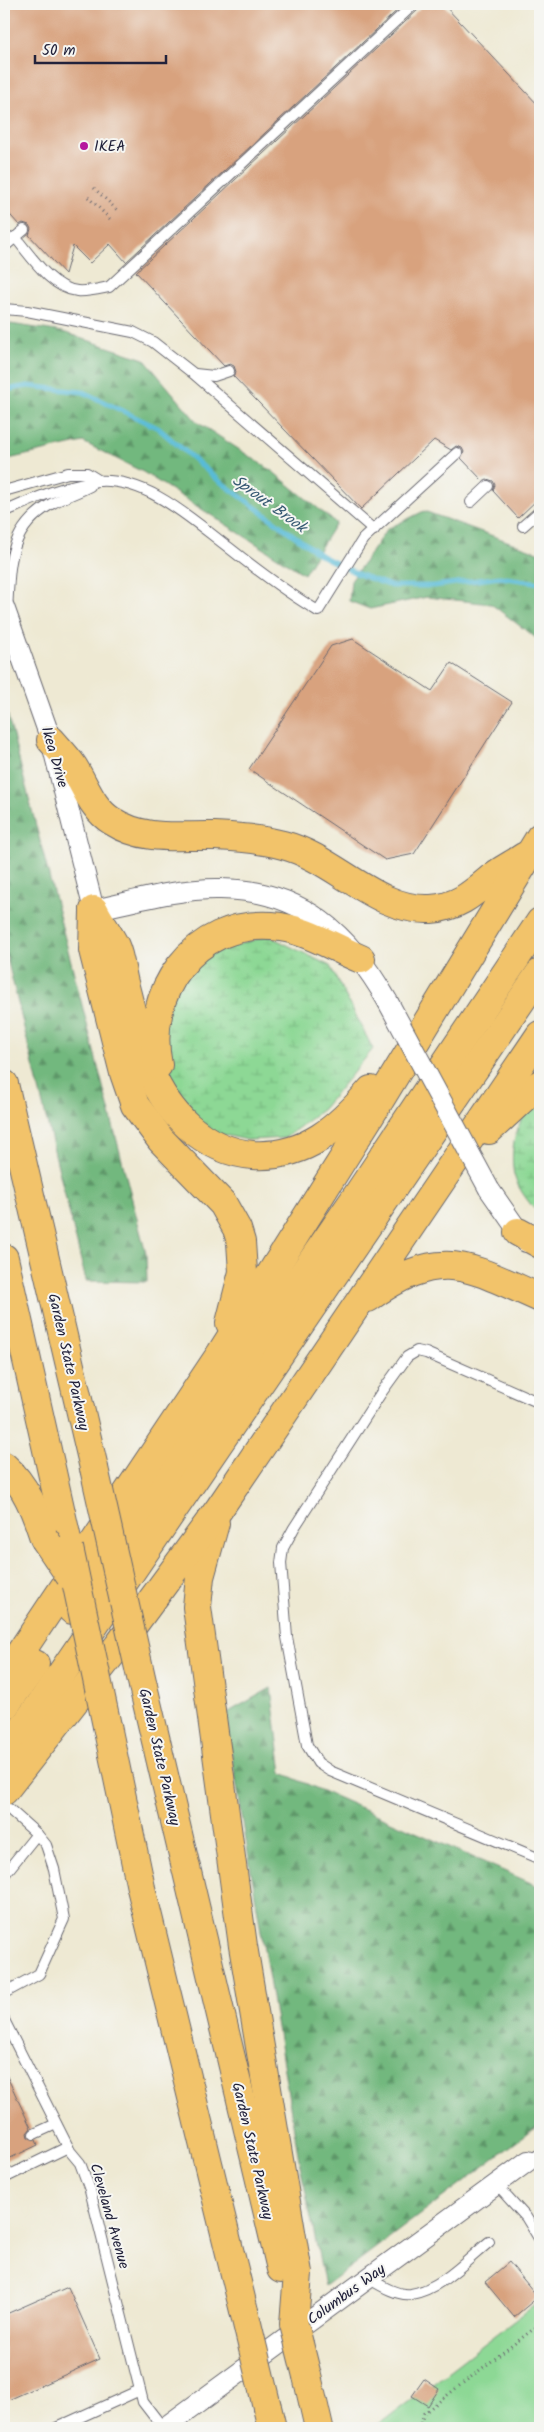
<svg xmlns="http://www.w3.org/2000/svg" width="544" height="2432" font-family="Kalam,sans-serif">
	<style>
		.forest { fill: url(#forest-firs); stroke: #4a6d5c }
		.wetland { fill: url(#wetland-marsh); stroke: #587d68 }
		.green { fill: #8dd895; stroke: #587d68 }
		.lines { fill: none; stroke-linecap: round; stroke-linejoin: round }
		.stream { stroke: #59bbd7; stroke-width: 5 }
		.building { fill: #d8a27e }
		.lane-casing { stroke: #696870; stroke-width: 12 }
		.street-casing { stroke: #696870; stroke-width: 22 }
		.highway-casing { stroke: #696870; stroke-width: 30 }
		.path { stroke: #696870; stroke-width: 3; stroke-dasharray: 1 4; stroke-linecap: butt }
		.lane { stroke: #fff; stroke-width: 10 }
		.street { stroke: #fff; stroke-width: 20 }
		.highway { stroke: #f2c36a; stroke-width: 28 }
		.street-bridge-casing { stroke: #696870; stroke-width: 22; stroke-linecap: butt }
		.highway-bridge-casing { stroke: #696870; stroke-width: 30; stroke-linecap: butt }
		.street-bridge { stroke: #fff; stroke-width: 20 }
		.highway-bridge { stroke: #f2c36a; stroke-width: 28 }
		.poi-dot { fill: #b5179e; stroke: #f6f6f2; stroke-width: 2 }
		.labels { text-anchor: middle; stroke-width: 4; stroke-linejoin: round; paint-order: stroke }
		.poi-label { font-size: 15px; fill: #22223b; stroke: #f6f6f2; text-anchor: start }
		.street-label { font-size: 15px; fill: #22223b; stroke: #f6f6f2 }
		.water-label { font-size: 16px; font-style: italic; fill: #355872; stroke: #f6f6f2 }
	</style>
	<defs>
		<pattern id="forest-firs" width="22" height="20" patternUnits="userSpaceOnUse" patternTransform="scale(1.25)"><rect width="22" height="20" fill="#72b87e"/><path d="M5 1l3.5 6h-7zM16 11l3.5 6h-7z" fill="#5d9568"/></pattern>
		<pattern id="wetland-marsh" width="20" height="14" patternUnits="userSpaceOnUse" patternTransform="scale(1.25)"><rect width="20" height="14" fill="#8dd895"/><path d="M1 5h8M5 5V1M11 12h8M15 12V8" fill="none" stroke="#79b981"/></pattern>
	</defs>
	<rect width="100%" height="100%" fill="#f6f6f2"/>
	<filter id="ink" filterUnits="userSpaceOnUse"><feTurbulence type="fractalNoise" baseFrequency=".02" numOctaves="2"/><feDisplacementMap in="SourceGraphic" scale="10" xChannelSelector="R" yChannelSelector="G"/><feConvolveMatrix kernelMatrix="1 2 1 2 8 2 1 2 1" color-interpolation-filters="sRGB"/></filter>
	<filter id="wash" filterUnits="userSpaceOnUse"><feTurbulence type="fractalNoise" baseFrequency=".0096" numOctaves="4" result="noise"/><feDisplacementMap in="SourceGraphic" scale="20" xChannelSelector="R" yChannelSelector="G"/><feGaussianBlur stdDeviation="1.12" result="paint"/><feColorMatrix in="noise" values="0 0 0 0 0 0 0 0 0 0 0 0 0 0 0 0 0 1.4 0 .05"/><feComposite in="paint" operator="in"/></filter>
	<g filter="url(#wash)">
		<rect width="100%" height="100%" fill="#eee9d3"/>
		<g class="forest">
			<polygon points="4,323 63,332 144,359 197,422 272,471 336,523 304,574 143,472 83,442 4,460"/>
			<polygon points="424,511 540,553 540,641 491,604 427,597 370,609 349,601 351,581 387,529"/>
			<polygon points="4,701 146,1254 147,1282 86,1281 4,946"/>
			<polygon points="271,1688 282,1773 540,1887 540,2124 325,2286 299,2160 225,1714"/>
		</g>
		<g class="wetland">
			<polygon points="269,936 330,966 373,1049 323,1109 285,1138 248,1140 210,1132 175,1104 159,1050 172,988 213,951"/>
			<path d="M540,1094V1215C529,1203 514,1185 513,1168C510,1141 520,1113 540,1094Z"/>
		</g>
		<polygon class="green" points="540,2301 540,2428 374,2428"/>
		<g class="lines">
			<polyline class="stream" points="4,390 28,386 83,392 158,428 218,480 322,556 358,574 391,586 434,586 500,577 540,583"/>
		</g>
		<g id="blocks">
			<g class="building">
				<polygon points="4,4 404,4 126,262 110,244 90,263 73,246 65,274 29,235 31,229 29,225 23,223 19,225 4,208"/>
				<polygon points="421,4 443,4 540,107 540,497 518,518 493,491 495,485 493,481 487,479 483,481 461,458 464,452 462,448 456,446 451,450 434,440 361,509 233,376 236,372 234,366 230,364 224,366 136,272 419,9"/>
				<polygon points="353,639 432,691 451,663 512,702 414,854 385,860 249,769 331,646"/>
				<polygon points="4,2070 31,2128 27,2133 28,2137 36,2140 38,2145 4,2161"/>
				<polygon points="509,2262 538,2297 514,2317 485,2282"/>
				<polygon points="68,2287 100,2359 4,2402 4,2315"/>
				<polygon points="424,2379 439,2389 428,2406 412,2396"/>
			</g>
		</g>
	</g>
	<g filter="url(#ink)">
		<use href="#blocks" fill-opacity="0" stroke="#696870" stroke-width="1"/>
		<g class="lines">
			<g class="lane-casing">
				<g id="lane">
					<path d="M15,237C31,256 51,288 77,291C87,292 99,289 109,287L414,4"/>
					<polyline points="4,247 24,230"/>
					<polyline points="4,309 27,311 133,332 153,342 194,374 374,530"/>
					<polyline points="195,374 214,376 229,371"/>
					<polyline points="4,491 68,473 87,473 100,481"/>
					<polyline points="471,502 488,486"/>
					<path d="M4,512C34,499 65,484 98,481C148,478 191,519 228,547C257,570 286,592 318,611L363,539L457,453"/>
					<polyline points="523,526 540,511"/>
					<path d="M7,611C10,565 7,530 51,504C63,497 77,493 90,486"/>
					<polyline points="540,1403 426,1353 417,1351 407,1357 381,1393 294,1528 283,1548 281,1563 287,1637 307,1745 318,1763 330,1771 540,1859"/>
					<polyline points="4,1809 9,1809 37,1834"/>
					<polyline points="4,1875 37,1834 46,1845 54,1869 64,1919 39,1974 4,1993"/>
					<polyline points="4,2020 70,2151 80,2163 90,2190 143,2402 163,2428"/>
					<polyline points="34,2134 56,2124"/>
					<polyline points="528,2161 540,2154"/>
					<polyline points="4,2178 68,2147"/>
					<polyline points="496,2184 526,2217 540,2240"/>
					<path d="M368,2278C380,2285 397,2296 411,2294C441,2289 467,2260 489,2242"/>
					<polyline points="56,2428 140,2390"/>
				</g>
			</g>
			<g class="street-casing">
				<g id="street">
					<path d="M4,607L51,740L94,910C135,901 179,888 221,889C303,890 350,935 388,1002"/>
					<polyline points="489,1189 526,1242"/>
					<polyline points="164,2428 528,2161"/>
				</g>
			</g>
			<g class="highway-casing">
				<g id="highway">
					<path d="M51,740C58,748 67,757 73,766C85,785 92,809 112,821C145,842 179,835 215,836C238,837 261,839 283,845C335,858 376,912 431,909C457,907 471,895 490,879C500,870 514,864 525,856"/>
					<path d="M94,910C100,922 109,934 115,946C120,957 121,971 124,983C138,1035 146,1088 188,1126C206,1142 229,1153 253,1155C306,1158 339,1127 371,1090"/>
					<polyline points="94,911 93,950 124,1073 135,1105 161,1140 223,1204 237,1229 241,1242 243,1272 230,1323"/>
					<path d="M158,1065C143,993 194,920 272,926C304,928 332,947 361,959"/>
					<polyline points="4,1084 94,1468"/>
					<polyline points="489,1130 530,1092 540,1084"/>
					<polyline points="518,1232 540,1244"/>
					<polyline points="4,1258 69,1548"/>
					<path d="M368,1298C442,1246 465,1265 540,1298"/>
					<path d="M4,1466C26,1485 35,1510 44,1538"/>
					<polyline points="215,1523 200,1577 197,1607 243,1946 298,2273 294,2324"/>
					<polyline points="72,1610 356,1197 540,922"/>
					<polyline points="4,1677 221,1353 375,1108 540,837"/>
					<polyline points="143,1686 281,2269"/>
					<polyline points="4,1707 35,1664"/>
					<polyline points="107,1726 141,1888 244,2311"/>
					<polyline points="4,1754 40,1705 540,973"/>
					<polyline points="4,1791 118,1646 219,1509 540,1035"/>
					<polyline points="307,2376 319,2428"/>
					<polyline points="267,2407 272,2428"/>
				</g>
			</g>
			<g class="path">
				<polyline points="94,188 118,211"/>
				<polyline points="88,197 111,220"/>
				<polyline points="419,2428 424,2413 540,2324"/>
			</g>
			<use href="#lane" class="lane"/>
			<use href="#street" class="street"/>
			<use href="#highway" class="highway"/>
			<g class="street-bridge-casing">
				<polyline id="street-bridge" points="388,1002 489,1189"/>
			</g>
			<g class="highway-bridge-casing">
				<g id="highway-bridge">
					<polyline points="94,1468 143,1686"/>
					<polyline points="44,1538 70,1576"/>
					<polyline points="69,1548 107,1726"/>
					<polyline points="244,2311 267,2407"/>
					<polyline points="294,2324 307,2376"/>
				</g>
			</g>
			<use href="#street-bridge" class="street-bridge"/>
			<use href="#highway-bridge" class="highway-bridge"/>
		</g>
	</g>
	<circle class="poi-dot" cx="84" cy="146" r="5"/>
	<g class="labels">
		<g class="poi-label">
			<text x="94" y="151">IKEA</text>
		</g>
		<g class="street-label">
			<text transform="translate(55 757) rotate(74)" y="5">Ikea Drive</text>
			<text transform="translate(69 1362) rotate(77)" y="5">Garden State Parkway</text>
			<text transform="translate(160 1757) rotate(77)" y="5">Garden State Parkway</text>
			<text transform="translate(253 2151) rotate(77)" y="5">Garden State Parkway</text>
			<text transform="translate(110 2216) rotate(74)" y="5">Cleveland Avenue</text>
			<text transform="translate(346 2294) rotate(-36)" y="5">Columbus Way</text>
		</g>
		<g class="water-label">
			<text transform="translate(270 503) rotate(36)" y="6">Sprout Brook</text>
		</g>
	</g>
	<rect width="544" height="2432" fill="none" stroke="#f6f6f2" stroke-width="20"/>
	<path d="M35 55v8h131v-8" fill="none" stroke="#22223b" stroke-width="2.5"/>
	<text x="42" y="55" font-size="15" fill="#22223b" stroke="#f6f6f2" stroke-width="4" paint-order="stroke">50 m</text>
</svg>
